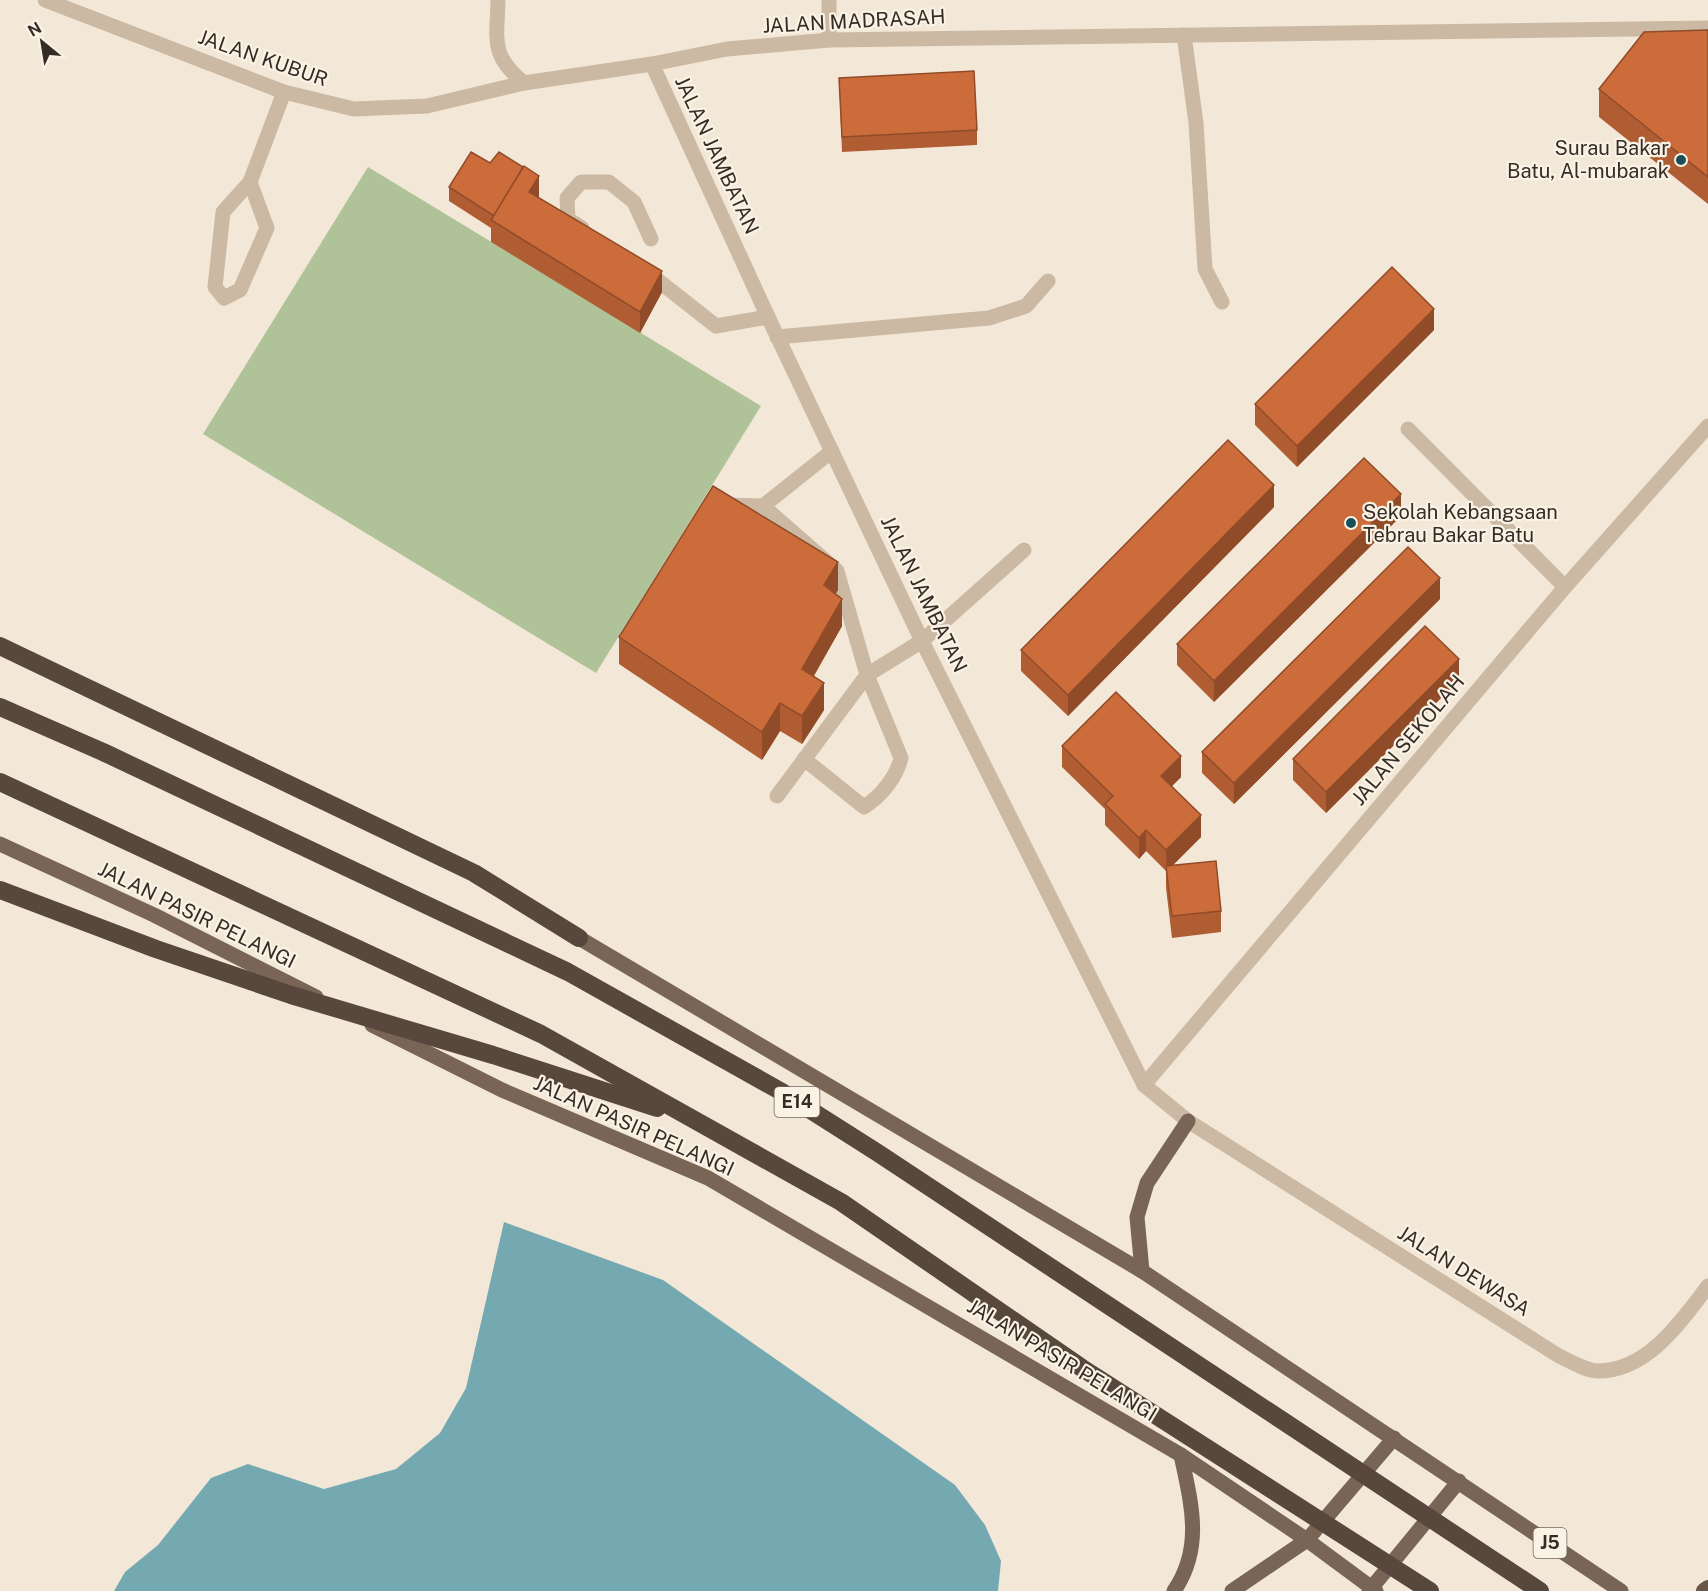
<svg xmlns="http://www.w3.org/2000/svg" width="1708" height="1591" font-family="'Public Sans',sans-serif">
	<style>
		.green { fill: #b0c297 }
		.water { fill: #75a9b1 }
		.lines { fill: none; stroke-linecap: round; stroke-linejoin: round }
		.service { stroke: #cbb9a3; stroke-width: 15 }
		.minor { stroke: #cbb9a3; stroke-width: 15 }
		.tertiary { stroke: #cbb9a3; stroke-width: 15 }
		.primary { stroke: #796556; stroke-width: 15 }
		.trunk { stroke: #685649; stroke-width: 16 }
		.motorway { stroke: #57473c; stroke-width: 18 }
		.motorway-bridge { stroke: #57473c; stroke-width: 18 }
		.wall { fill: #b05d33 }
		.shaded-wall { fill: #904c29 }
		.building { fill: #cd6c3b; stroke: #904c29; stroke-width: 1.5 }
		.poi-dot { fill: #194f59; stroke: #faf2e4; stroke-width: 2 }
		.labels { text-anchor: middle; stroke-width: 4.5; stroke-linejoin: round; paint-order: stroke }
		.shield { fill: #faf2e4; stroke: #71675f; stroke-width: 1.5 }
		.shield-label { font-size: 18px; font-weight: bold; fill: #362c26 }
		.street-label { font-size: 20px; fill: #362c26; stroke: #faf2e4 }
		.poi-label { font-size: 20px; fill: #362c26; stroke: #faf2e4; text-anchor: end }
	</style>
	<rect width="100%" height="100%" fill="#f3e8d8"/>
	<polygon class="green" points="368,167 761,406 596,673 203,434"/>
	<polygon class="water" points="504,1222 663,1280 955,1485 985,1525 1001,1561 998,1591 114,1591 125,1572 158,1545 211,1478 248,1464 324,1489 396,1469 440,1433 466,1388"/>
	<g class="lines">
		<g class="service">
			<polyline points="250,182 267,228 240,290 224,298 215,287 223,212 250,182 284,92"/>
			<polyline points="582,228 568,219 567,198 581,182 609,182 634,202 651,239"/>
			<polyline points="646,271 716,326 768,317"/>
			<polyline points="777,337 989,318 1026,306 1048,281"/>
			<polyline points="1408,429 1565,587"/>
			<path d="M763,506L837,571L867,675L901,758C896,778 881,796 864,807L804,759"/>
			<polyline points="724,508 726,505 763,506 832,451"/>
			<polyline points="777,796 867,675 922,641 1024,550"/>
		</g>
		<g class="minor">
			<path d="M498,0C497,41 490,55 524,83"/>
			<polyline points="829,0 829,40"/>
			<polyline points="1184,35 1196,123 1205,269 1222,302"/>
			<polyline points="652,64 727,49 829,40 1708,28"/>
			<polyline points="1144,1085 1565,587 1708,426"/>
		</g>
		<path class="tertiary" d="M45,0L284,92L354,109L427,106L524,83L652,64L768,317L922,641L1144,1085L1188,1121L1559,1356C1570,1361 1586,1371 1598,1371C1648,1371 1681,1321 1708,1286"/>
		<g class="primary">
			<polyline points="0,844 154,915 316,997"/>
			<polyline points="579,938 1142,1271 1621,1591"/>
			<polyline points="372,1025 502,1090 708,1178 1181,1455 1307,1540 1376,1591"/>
			<polyline points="1142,1271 1137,1217 1147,1183 1188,1121"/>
			<path d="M1174,1591C1204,1547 1191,1503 1181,1455"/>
			<polyline points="1232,1591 1307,1540 1394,1438"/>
			<polyline points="1369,1591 1459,1481"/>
		</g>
		<polyline class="trunk" points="1704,1591 1708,1588"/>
		<polyline class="motorway" points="0,646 474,873 579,938"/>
		<g class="motorway-bridge">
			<polyline points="0,707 103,752 568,972 782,1092 878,1153 1540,1591"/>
			<polyline points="0,782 541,1034 841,1202 1082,1368 1430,1591"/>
			<polyline points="0,890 156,949 291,995 493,1055 657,1108"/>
		</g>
	</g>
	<g class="wall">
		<polygon points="1708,30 1708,204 1599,117 1599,89"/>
		<polygon points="839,78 977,130 977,145 842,152"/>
		<polygon points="449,187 539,197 539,198 662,292 640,333 491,242 491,228 449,201"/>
		<polygon points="1434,330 1297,467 1255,425 1255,404"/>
		<polygon points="1274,507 1068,716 1021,671 1021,650"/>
		<polygon points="1401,516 1214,702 1177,665 1177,644"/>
		<polygon points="838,590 835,594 842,626 814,676 824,710 802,744 780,731 762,760 619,664 619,637"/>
		<polygon points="1440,599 1234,804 1202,773 1202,752"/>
		<polygon points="1459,680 1326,813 1293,780 1293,759"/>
		<polygon points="1062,746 1181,777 1172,786 1201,837 1172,866 1221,911 1221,932 1172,938 1166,888 1166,871 1146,851 1139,859 1105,825 1105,809 1062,767"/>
	</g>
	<g class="shaded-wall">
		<polygon points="539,176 539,197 529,213 529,192"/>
		<polygon points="662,271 662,292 640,333 640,312"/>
		<polygon points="1434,309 1434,330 1297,467 1297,446"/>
		<polygon points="1274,485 1274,507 1068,716 1068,695"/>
		<polygon points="1401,494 1401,516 1214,702 1214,681"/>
		<polygon points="838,562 838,590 824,613 824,585"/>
		<polygon points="1440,578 1440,599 1234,804 1234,783"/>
		<polygon points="842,599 842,626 802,696 802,669"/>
		<polygon points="1459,659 1459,680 1326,813 1326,792"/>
		<polygon points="824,683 824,710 802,744 802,716"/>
		<polygon points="780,703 780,731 762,760 762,732"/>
		<polygon points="1181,756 1181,777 1161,797 1161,776"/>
		<polygon points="1201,815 1201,837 1167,871 1166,850"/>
		<polygon points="1146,830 1146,851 1139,859 1139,838"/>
	</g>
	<g class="building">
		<polygon points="1708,30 1708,177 1599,89 1644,32"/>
		<polygon points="974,71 977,130 842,137 839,78"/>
		<polygon points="471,152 490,163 499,152 523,167 494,216 449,187"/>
		<polygon points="524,166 539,176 529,192 662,271 640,312 491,220"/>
		<polygon points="1392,267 1434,309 1297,446 1255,404"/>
		<polygon points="1228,440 1274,485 1068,695 1021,650"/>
		<polygon points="1364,458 1401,494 1214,681 1177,644"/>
		<polygon points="713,486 838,562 824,585 842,599 802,669 824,683 802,716 780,703 762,732 619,637"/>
		<polygon points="1408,547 1440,578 1234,783 1202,752"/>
		<polygon points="1425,626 1459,659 1326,792 1293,759"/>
		<polygon points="1116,692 1181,756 1161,776 1201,815 1166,850 1146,830 1139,838 1105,804 1113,796 1062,746"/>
		<polygon points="1216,861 1221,911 1172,916 1166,866"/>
	</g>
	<g class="poi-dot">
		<circle cx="1681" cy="160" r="6"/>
		<circle cx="1351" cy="523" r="6"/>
	</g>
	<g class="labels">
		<g class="shield">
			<rect x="774.5" y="1087" width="45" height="30" rx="4.5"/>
			<rect x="1533.5" y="1528" width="33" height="30" rx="4.5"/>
		</g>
		<g class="shield-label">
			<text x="797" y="1108">E14</text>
			<text x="1550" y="1549">J5</text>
		</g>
		<g class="street-label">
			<text transform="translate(854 21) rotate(-3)" y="7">JALAN MADRASAH</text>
			<text transform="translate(263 58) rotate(19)" y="7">JALAN KUBUR</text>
			<text transform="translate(717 155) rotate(65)" y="7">JALAN JAMBATAN</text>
			<text transform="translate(924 594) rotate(64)" y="7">JALAN JAMBATAN</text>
			<text transform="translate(1408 740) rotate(-50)" y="7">JALAN SEKOLAH</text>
			<text transform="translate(197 915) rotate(26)" y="7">JALAN PASIR PELANGI</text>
			<text transform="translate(634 1126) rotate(24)" y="7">JALAN PASIR PELANGI</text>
			<text transform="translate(1464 1271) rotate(32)" y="7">JALAN DEWASA</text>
			<text transform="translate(1062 1360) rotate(31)" y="7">JALAN PASIR PELANGI</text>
		</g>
		<g class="poi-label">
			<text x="1669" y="155">Surau Bakar<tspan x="1669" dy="23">Batu, Al-mubarak</tspan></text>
			<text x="1363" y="519" text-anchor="start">Sekolah Kebangsaan<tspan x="1363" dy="23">Tebrau Bakar Batu</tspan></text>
		</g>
	</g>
	<g transform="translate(42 42) rotate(330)" stroke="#faf2e4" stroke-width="4.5" paint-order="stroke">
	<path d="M0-4.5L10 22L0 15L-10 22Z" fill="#362c26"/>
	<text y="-9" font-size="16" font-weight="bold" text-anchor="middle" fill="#362c26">N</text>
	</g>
</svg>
